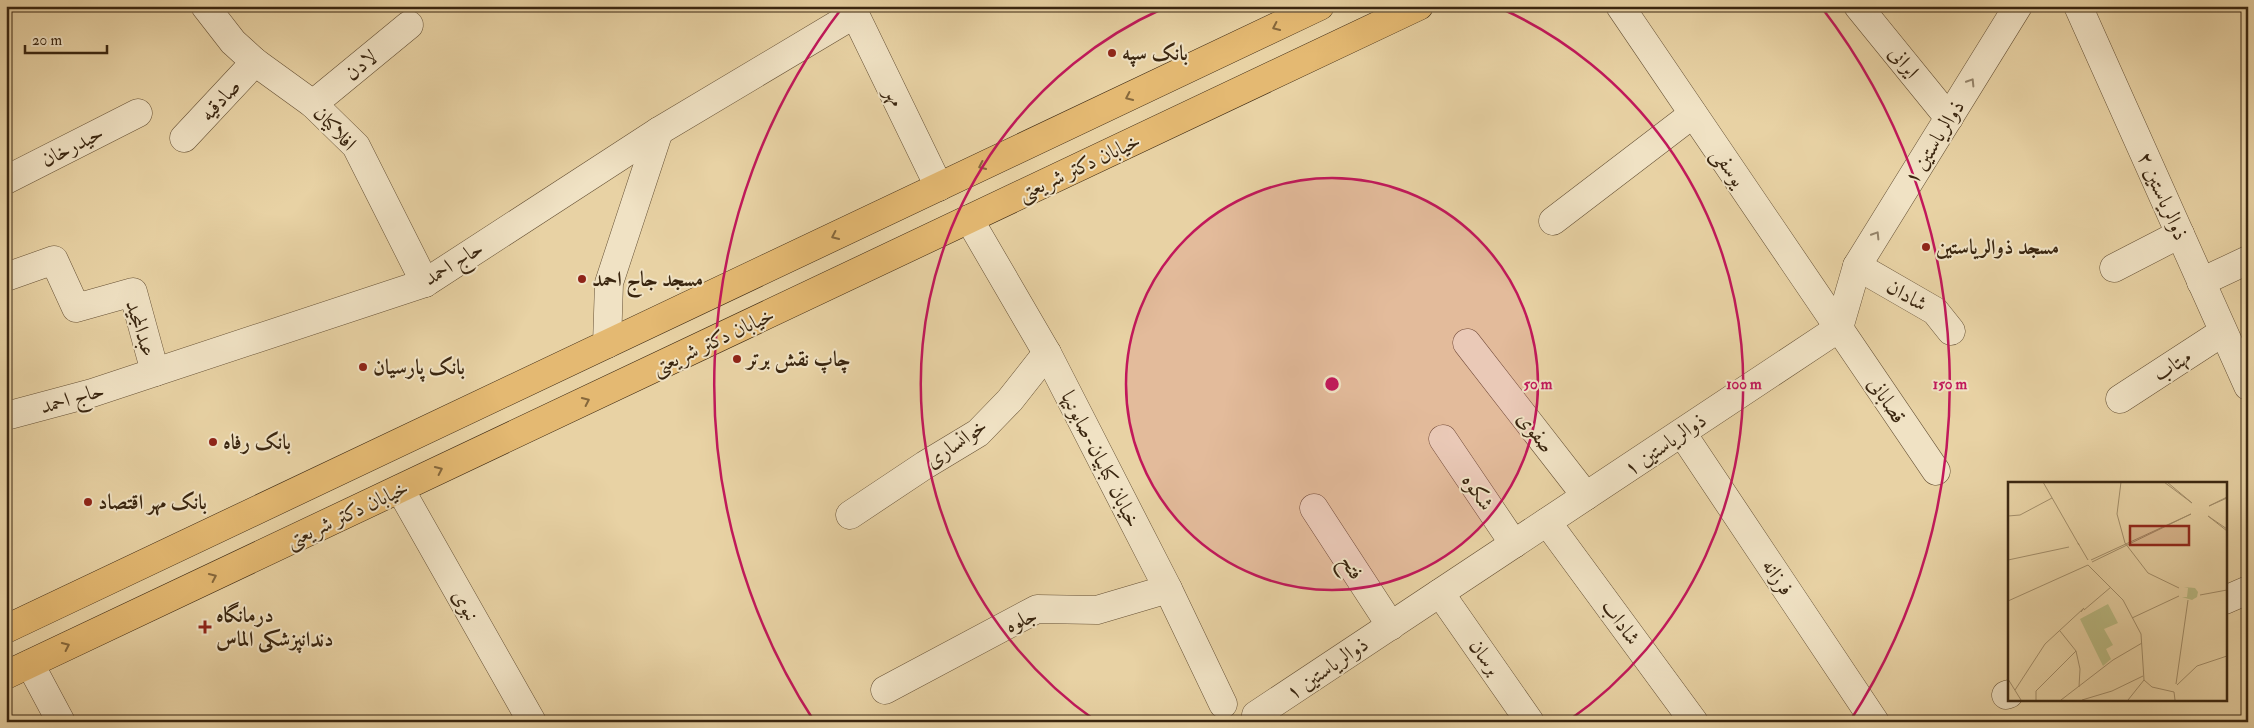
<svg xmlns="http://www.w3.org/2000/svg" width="2254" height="728" font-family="'IM FELL Double Pica',Amiri,serif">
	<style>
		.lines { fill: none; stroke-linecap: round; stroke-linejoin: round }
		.minor-casing { stroke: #665135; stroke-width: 29 }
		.major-casing { stroke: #3a2610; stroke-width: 29 }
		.minor { stroke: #f0e2c4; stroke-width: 28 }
		.major { stroke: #e4b972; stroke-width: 28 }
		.oneway { stroke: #86683c }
		.oneway2 { stroke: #95846a }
		.ring { fill: none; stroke: #c2185b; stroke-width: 2.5 }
		.poi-dot { fill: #8f2418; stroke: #f0e2c4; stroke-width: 2 }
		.labels { text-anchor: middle; stroke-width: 4; stroke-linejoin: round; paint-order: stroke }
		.poi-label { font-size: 21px; font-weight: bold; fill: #3a2610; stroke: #f0e2c4; text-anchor: start }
		.street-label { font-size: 21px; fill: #3a2610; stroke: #f0e2c4 }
		.inset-road { fill: none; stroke: #a28d69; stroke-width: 1 }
		.view { fill: #8f2418; fill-opacity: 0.15; stroke: #8f2418; stroke-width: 2.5 }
		.inset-edge { fill: none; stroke: #3a2610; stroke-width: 2.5 }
		.centre { fill: #c2185b; stroke: #f0e2c4; stroke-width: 2.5 }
		.ring-label { font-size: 15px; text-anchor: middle; font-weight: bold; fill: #c2185b; stroke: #f0e2c4; stroke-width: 4; stroke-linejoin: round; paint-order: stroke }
	</style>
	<rect width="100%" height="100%" fill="#e8d2a4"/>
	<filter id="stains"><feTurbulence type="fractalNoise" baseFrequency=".004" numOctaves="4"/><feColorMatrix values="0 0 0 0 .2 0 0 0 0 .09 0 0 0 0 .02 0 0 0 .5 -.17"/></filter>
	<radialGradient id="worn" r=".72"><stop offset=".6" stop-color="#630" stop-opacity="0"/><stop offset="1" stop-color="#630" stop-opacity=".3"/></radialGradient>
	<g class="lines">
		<g class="minor-casing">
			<g id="minor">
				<polyline points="205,6 233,42 255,62 313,104 356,146 425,283"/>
				<polyline points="851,6 939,187"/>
				<polyline points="1620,6 1936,471"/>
				<polyline points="1858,6 1949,118"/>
				<polyline points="2078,6 2248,386"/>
				<polyline points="313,104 409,25"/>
				<polyline points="184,138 255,62"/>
				<polyline points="6,180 138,113"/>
				<polyline points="969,219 1047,353 1168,589 1223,704"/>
				<polyline points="1553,221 1693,114"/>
				<polyline points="1857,266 1935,311 1951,331"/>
				<polyline points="2114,268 2180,234"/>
				<polyline points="6,277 54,260 76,308 133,292 155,372"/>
				<polyline points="2201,282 2248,260"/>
				<polyline points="1467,343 1586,496"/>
				<polyline points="607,344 609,283 659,131"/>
				<polyline points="2120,399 2223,332"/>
				<polyline points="6,416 92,393 425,283 659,131 855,14"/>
				<polyline points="1682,433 1875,722"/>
				<polyline points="1443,439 1514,544"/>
				<polyline points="400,489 532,722"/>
				<polyline points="1314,508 1391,626"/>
				<polyline points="850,515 925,465 978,433 1010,400 1047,353"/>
				<polyline points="1547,522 1694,722"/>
				<polyline points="1440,593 1530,722"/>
				<polyline points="2225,600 2248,590"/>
				<polyline points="30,664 61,722"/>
				<polyline points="885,690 1037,609 1097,610 1168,589"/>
				<polyline points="2006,695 2009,694"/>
				<polyline points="1256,715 1839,328 1857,266 2018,6"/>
			</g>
		</g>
		<g class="major-casing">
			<g id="major">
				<polyline points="6,629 1320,6"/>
				<polyline points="6,675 1419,6"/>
			</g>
		</g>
		<use href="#minor" class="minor"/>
		<use href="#major" class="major"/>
	</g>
	<defs><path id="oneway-chevron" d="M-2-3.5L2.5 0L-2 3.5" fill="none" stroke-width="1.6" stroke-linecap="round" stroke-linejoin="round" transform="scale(1.25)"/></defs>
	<g class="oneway">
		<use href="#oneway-chevron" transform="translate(1276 27) rotate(155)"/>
		<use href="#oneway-chevron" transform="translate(1129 97) rotate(155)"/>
		<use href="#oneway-chevron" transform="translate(982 166) rotate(155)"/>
		<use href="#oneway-chevron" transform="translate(835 236) rotate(155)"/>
		<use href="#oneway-chevron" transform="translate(586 401) rotate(-25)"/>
		<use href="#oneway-chevron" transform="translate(439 470) rotate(-25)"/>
		<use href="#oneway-chevron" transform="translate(213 577) rotate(-25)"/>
		<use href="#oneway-chevron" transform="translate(66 646) rotate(-25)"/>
	</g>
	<g class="oneway2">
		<use href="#oneway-chevron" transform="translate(1971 82) rotate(-58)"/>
		<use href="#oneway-chevron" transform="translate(1876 235) rotate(-58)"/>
	</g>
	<circle cx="1332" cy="384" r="206" fill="#c2185b" fill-opacity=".12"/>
	<g class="ring">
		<circle cx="1332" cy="384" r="206"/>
		<path d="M1096 721A412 412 0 0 1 1164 8M1500 8A412 412 0 0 1 1568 721"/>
		<path d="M814 721A618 618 0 0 1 842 8M1822 8A618 618 0 0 1 1850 721"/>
	</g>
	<g class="poi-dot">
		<circle cx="1112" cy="53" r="5"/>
		<circle cx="1926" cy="247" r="5"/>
		<circle cx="582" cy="279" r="5"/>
		<circle cx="737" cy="359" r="5"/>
		<circle cx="363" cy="367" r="5"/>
		<circle cx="213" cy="442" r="5"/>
		<circle cx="88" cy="502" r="5"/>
		<path d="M202.5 619.5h5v5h5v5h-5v5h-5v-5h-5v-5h5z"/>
	</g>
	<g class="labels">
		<g class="poi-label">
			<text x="1122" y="60">بانک سپه</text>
			<text x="1936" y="254">مسجد ذوالریاستین</text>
			<text x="592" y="286">مسجد جاج احمد</text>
			<text x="747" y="366">چاپ نقش برتر</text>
			<text x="373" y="374">بانک پارسیان</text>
			<text x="223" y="449">بانک رفاه</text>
			<text x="98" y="509">بانک مهر اقتصاد</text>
			<text x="216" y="622">درمانگاه<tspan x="216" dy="24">دندانپزشکی الماس</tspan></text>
		</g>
		<g class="street-label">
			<text transform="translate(1904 62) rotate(51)" y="7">ایرانی</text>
			<text transform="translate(361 65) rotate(-39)" y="7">لادن</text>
			<text transform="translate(895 97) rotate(64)" y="7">مهر</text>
			<text transform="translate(220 100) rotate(-47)" y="7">صادقیه</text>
			<text transform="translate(335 128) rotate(47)" y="7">افلاکیان</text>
			<text transform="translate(1934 142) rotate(-58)" y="7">ذوالریاستین ۱</text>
			<text transform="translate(72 146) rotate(-27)" y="7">حیدرخان</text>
			<text transform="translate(1079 167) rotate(-25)" y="7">خیابان دکتر شریعتی</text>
			<text transform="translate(1729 167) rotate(56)" y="7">یوسفی</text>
			<text transform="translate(2163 196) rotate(66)" y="7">ذوالریاستین ۲</text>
			<text transform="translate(453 263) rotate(-32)" y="7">حاج احمد</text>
			<text transform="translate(1907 295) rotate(30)" y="7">شادان</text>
			<text transform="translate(141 328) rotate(72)" y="7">عبدالمجید</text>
			<text transform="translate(713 341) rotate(-25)" y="7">خیابان دکتر شریعتی</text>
			<text transform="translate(2172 365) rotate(-33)" y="7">مهتاب</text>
			<text transform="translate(72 398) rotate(-16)" y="7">حاج احمد</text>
			<text transform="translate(1887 400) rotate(56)" y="7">قصابانی</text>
			<text transform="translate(1536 432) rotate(52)" y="7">صفوی</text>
			<text transform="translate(956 443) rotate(-35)" y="7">خوانساری</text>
			<text transform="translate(1665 444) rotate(-34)" y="7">ذوالریاستین ۱</text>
			<text transform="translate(1101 459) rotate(63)" y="7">خیابان کبابیان-صابونیها</text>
			<text transform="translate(1478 492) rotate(56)" y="7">شکوه</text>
			<text transform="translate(347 514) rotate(-25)" y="7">خیابان دکتر شریعتی</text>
			<text transform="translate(1352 567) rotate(57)" y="7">فتح</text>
			<text transform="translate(1778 577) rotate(56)" y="7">فرزانه</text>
			<text transform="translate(466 605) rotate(60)" y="7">نبوی</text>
			<text transform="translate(1021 620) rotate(-24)" y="7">جلوه</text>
			<text transform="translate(1621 622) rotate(54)" y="7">شاداب</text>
			<text transform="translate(1485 657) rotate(55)" y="7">برسان</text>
			<text transform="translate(1327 668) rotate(-34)" y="7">ذوالریاستین ۱</text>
		</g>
	</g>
	<g transform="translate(2008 482)">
		<rect width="219" height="219" fill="#e8d2a4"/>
		<path d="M176,105L187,106L190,110L189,115L184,118L174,115H179L180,106ZM100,122L110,141L96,147L105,163L98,167L103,177L95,184L72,137Z" fill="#babb83"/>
		<path class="inset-road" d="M35,0L71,63M113,0L109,32L117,61L140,91L171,106M156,0L184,21L159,0M219,15L201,24L219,16M0,34L12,33L44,16M219,47L200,34L219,49M70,61L80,78M0,78L61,65M83,78L183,32L84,80M80,83L115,118L133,152L136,198L144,205L166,210L167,218M192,113L219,108M0,119L80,83M76,128L103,105M124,136L171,114M52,149L68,169L72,187L71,205M0,197L13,218M168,202L180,118M169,203L189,184L219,174M7,208L37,162L76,126L73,130M28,218V209L68,169M53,218L105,178L134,161M74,218L104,209L135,194M120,218L136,198"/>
		<path class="view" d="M122,44H181V63H122Z"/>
		<rect width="219" height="219" class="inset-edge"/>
	</g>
	<circle cx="1332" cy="384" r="8" class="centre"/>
	<g class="ring-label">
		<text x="1538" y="389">50 m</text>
		<text x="1744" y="389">100 m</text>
		<text x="1950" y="389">150 m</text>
	</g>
	<rect width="2254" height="728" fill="none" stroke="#e8d2a4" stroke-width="25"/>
	<rect x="8" y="8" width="2239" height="713" fill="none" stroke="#3a2610" stroke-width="2.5"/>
	<rect x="12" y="12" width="2229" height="703" fill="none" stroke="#3a2610"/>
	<path d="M25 45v8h82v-8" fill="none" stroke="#3a2610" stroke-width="2.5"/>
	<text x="32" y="45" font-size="15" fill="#3a2610" stroke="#f0e2c4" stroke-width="4" paint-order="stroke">20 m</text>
	<rect width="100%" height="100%" filter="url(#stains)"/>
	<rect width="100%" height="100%" fill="url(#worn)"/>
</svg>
